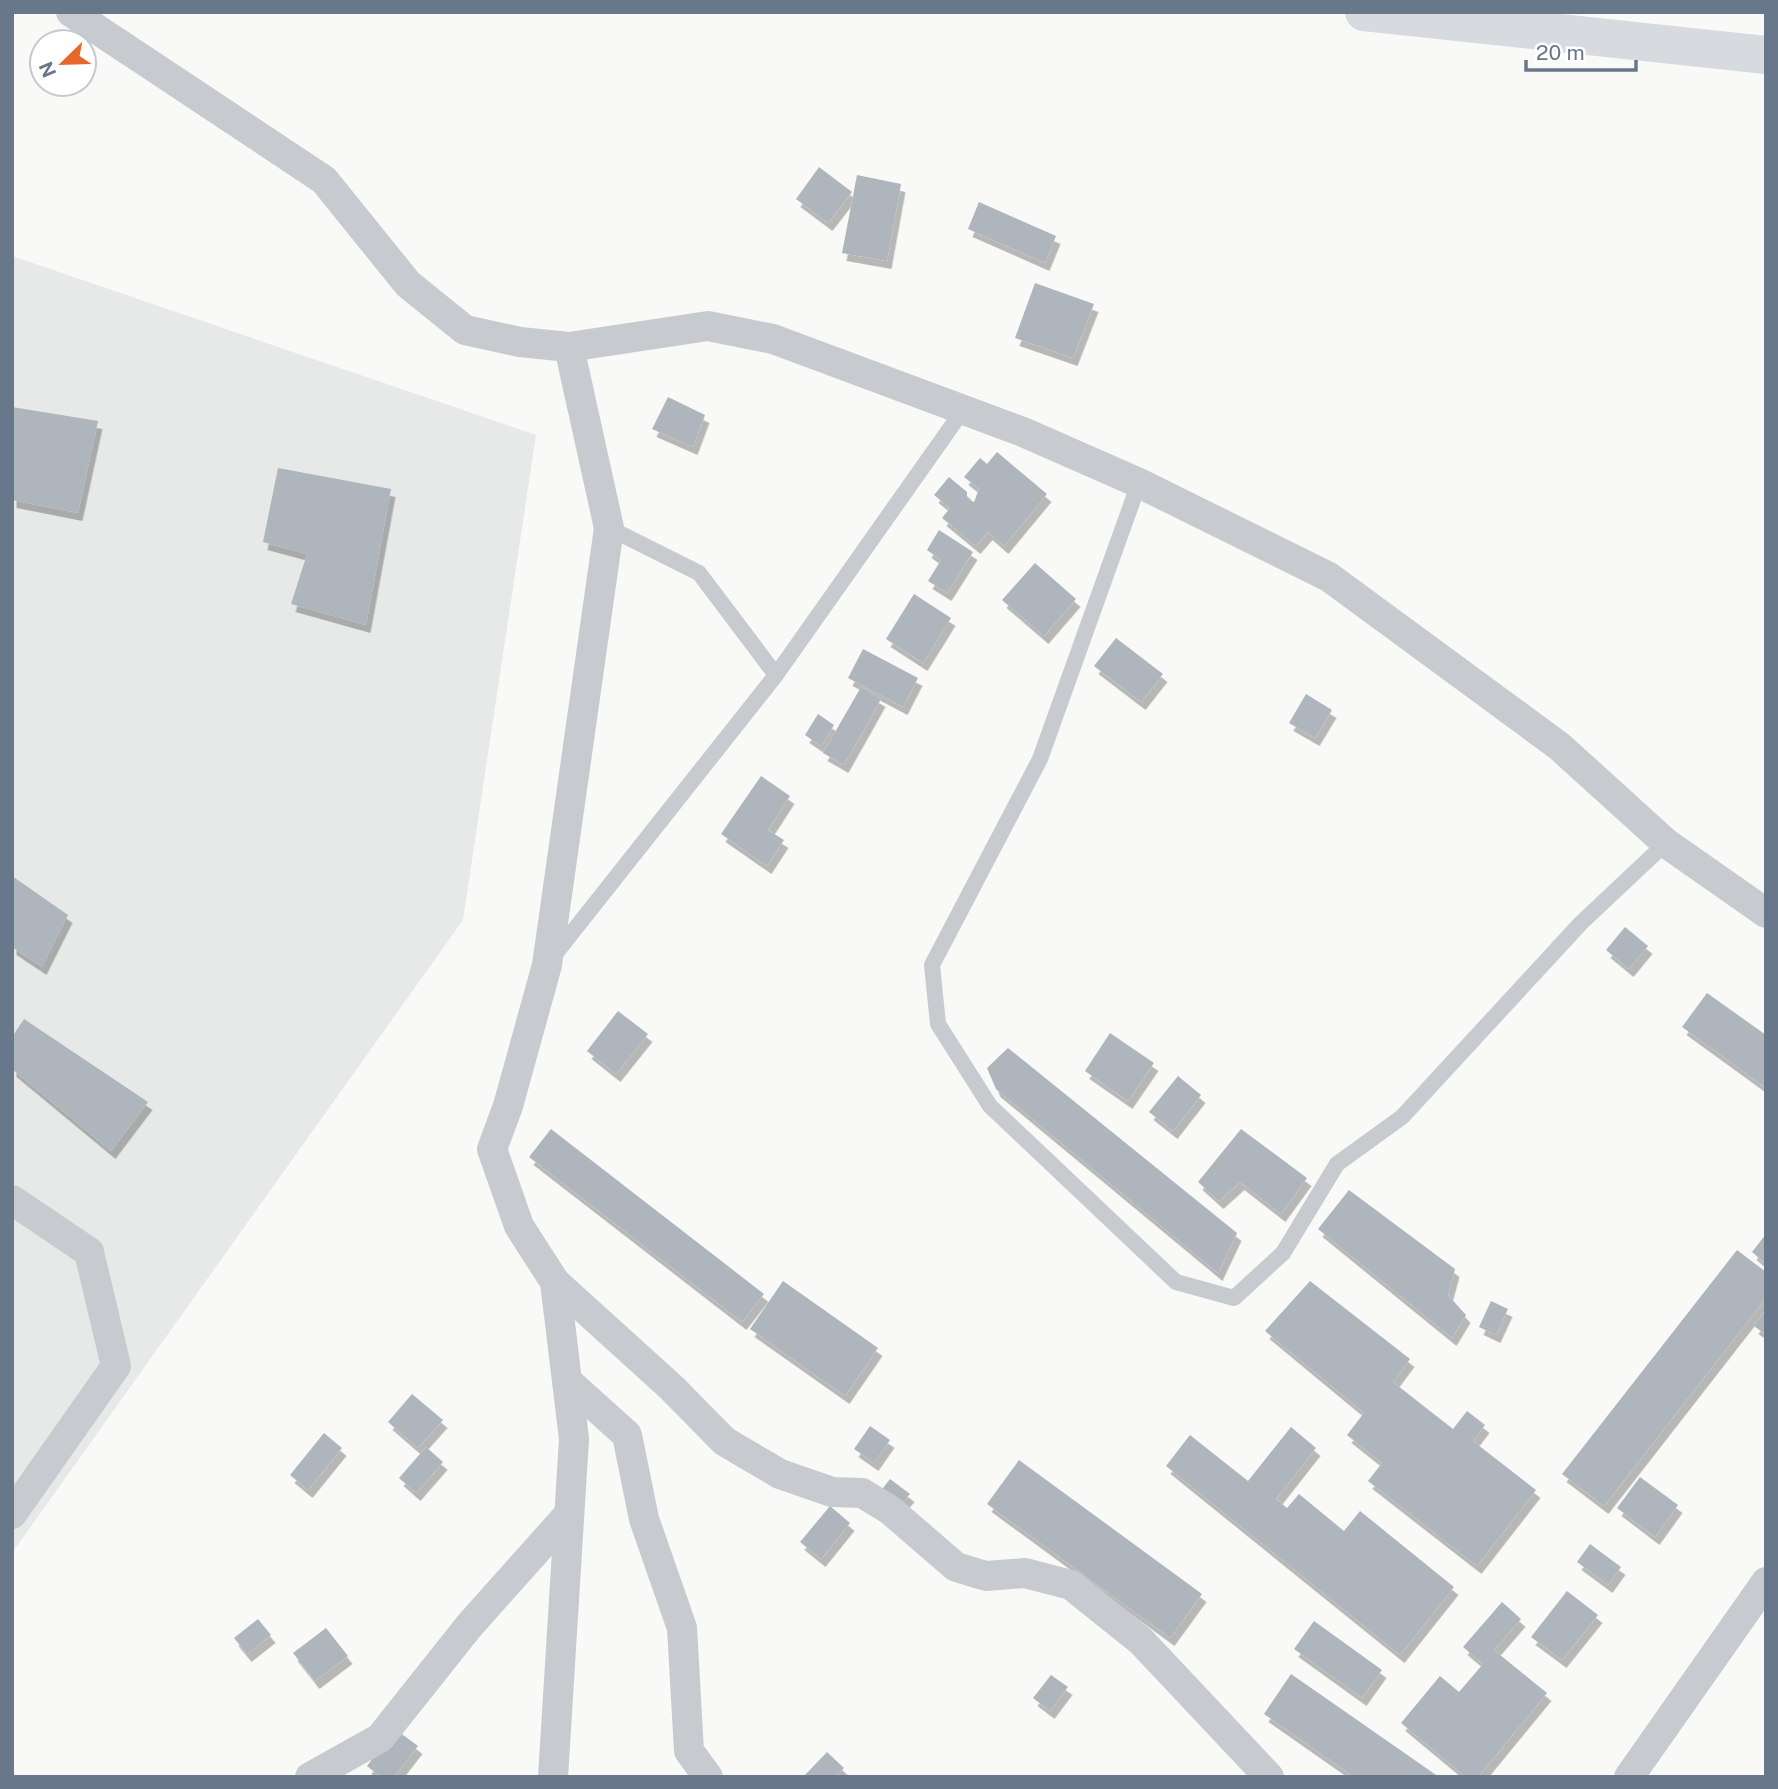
<svg xmlns="http://www.w3.org/2000/svg" width="1778" height="1789" font-family="'Public Sans',sans-serif">
	<style>
		.built { fill: #e7e8e8 }
		.building { fill: #aeb5bc; filter: url(#shadow) }
		.lines { fill: none; stroke-linecap: round; stroke-linejoin: round }
		.lane { stroke: #c7cace; stroke-width: 16 }
		.street { stroke: #c7cace; stroke-width: 30 }
		.primary { stroke: #d7dbdf; stroke-width: 38 }
	</style>
	<defs>
		<filter id="shadow"><feDropShadow dx="4.5" dy="8" stdDeviation="0" flood-color="#0004"/></filter>
	</defs>
	<rect width="100%" height="100%" fill="#f9f9f7"/>
	<polygon class="built" points="12,256 536,435 463,920 12,1553"/>
	<g class="building">
		<polygon points="819,167 852,192 828,223 796,199"/>
		<polygon points="857,175 901,184 887,261 842,253"/>
		<polygon points="979,202 1056,236 1045,263 968,229"/>
		<polygon points="1035,283 1094,304 1073,358 1015,338"/>
		<polygon points="668,397 705,415 693,447 652,429"/>
		<polygon points="12,407 98,421 78,513 12,500"/>
		<polygon points="997,452 1047,494 1004,546 988,532 976,546 942,518 950,508 934,495 949,477 967,492 967,499 974,502 979,489 964,477 980,458 987,464"/>
		<polygon points="278,468 391,489 366,625 291,604 307,554 263,542"/>
		<polygon points="939,530 973,552 947,593 928,581 941,560 927,550"/>
		<polygon points="1035,563 1076,599 1044,636 1002,600"/>
		<polygon points="914,594 951,618 923,663 886,639"/>
		<polygon points="1116,638 1163,674 1141,702 1094,666"/>
		<polygon points="863,649 918,678 903,707 848,678"/>
		<polygon points="861,687 881,699 844,765 823,753"/>
		<polygon points="1306,694 1332,710 1315,738 1289,723"/>
		<polygon points="818,714 834,725 821,746 805,735"/>
		<polygon points="761,776 790,796 768,830 784,840 767,866 721,834"/>
		<polygon points="12,876 68,915 42,967 12,947"/>
		<polygon points="1625,927 1648,946 1629,969 1606,950"/>
		<polygon points="1707,993 1766,1035 1766,1088 1682,1027"/>
		<polygon points="618,1011 648,1034 616,1074 587,1051"/>
		<polygon points="24,1019 148,1102 111,1151 12,1069 12,1037"/>
		<polygon points="1110,1033 1154,1063 1128,1101 1085,1071"/>
		<polygon points="1008,1048 1237,1233 1218,1273 996,1089 987,1068"/>
		<polygon points="1178,1076 1201,1095 1173,1131 1149,1112"/>
		<polygon points="551,1129 764,1294 742,1322 529,1157"/>
		<polygon points="1241,1129 1307,1178 1281,1214 1240,1182 1219,1201 1198,1182"/>
		<polygon points="1349,1190 1455,1269 1448,1295 1466,1315 1452,1338 1318,1229"/>
		<polygon points="1766,1234 1766,1264 1752,1252"/>
		<polygon points="1737,1250 1766,1272 1766,1298 1604,1506 1562,1474"/>
		<polygon points="783,1281 878,1348 845,1396 750,1329"/>
		<polygon points="1310,1281 1410,1359 1393,1382 1453,1429 1467,1411 1485,1425 1473,1441 1536,1490 1477,1566 1368,1481 1382,1463 1347,1435 1364,1413 1265,1331"/>
		<polygon points="1491,1301 1508,1309 1496,1335 1479,1327"/>
		<polygon points="1766,1310 1766,1335 1754,1326"/>
		<polygon points="412,1394 443,1420 418,1448 388,1422"/>
		<polygon points="870,1426 890,1440 874,1463 854,1449"/>
		<polygon points="1291,1427 1316,1448 1276,1499 1287,1508 1299,1494 1344,1531 1360,1511 1454,1587 1400,1655 1166,1466 1190,1435 1248,1481"/>
		<polygon points="324,1433 342,1448 308,1490 290,1475"/>
		<polygon points="426,1447 443,1462 416,1493 399,1478"/>
		<polygon points="1019,1460 1202,1594 1170,1638 987,1504"/>
		<polygon points="1640,1477 1678,1505 1655,1537 1617,1508"/>
		<polygon points="890,1479 910,1494 899,1507 880,1492"/>
		<polygon points="830,1506 850,1523 821,1559 800,1542"/>
		<polygon points="1590,1544 1621,1567 1608,1585 1577,1562"/>
		<polygon points="1567,1591 1598,1615 1562,1660 1531,1637"/>
		<polygon points="1502,1602 1521,1619 1494,1650 1547,1693 1478,1777 1466,1777 1401,1723 1440,1676 1459,1692 1483,1664 1463,1647"/>
		<polygon points="258,1619 271,1635 247,1654 234,1638"/>
		<polygon points="1314,1621 1382,1670 1362,1698 1294,1649"/>
		<polygon points="326,1628 348,1656 315,1681 293,1653"/>
		<polygon points="1291,1674 1439,1777 1354,1777 1264,1714"/>
		<polygon points="1051,1675 1068,1687 1050,1711 1033,1698"/>
		<polygon points="395,1729 418,1746 394,1777 381,1777 367,1766"/>
		<polygon points="827,1752 844,1768 835,1777 803,1777"/>
	</g>
	<g class="lines">
		<g class="lane">
			<polyline points="1139,483 1040,759 932,965 938,1024 990,1106 1176,1282 1234,1298 1283,1253 1337,1164 1402,1117 1581,923 1666,843"/>
			<polyline points="609,528 699,573 776,675"/>
			<polyline points="552,958 776,675 963,410"/>
		</g>
		<g class="street">
			<polyline points="71,12 324,180 408,284 465,330 520,342 569,347 708,326 773,339 1023,432 1139,483 1329,577 1559,746 1666,843 1766,913"/>
			<polyline points="569,347 609,528 547,965 508,1106 492,1149 519,1226 555,1282 672,1388 724,1441 780,1474 832,1492 862,1493 890,1510 956,1567 986,1576 1025,1573 1071,1585 1141,1641 1269,1777"/>
			<polyline points="12,1200 89,1252 116,1366 12,1514"/>
			<polyline points="567,1381 627,1435 644,1519 682,1628 689,1751 708,1777"/>
			<polyline points="310,1777 380,1738 469,1626 569,1514"/>
			<polyline points="553,1777 574,1439 555,1282"/>
			<polyline points="1629,1777 1766,1582"/>
		</g>
		<polyline class="primary" points="1364,12 1766,55"/>
	</g>
	<rect width="1778" height="1789" fill="none" stroke="#687789" stroke-width="28"/>
	<g transform="translate(63 63) rotate(247)"><circle r="33" fill="#ffffff" stroke="#c3c9d0" stroke-width="2"/>
	<path d="M0-5L12 26L0 18L-12 26Z" fill="#e76629"/>
	<text y="-10" font-size="19" font-weight="bold" text-anchor="middle" fill="#687789">N</text>
	</g>
	<path d="M1526 60v10h110v-10" fill="none" stroke="#687789" stroke-width="3.5"/>
	<text x="1536" y="60" font-size="21" fill="#687789" stroke="#ffffff" stroke-width="5" paint-order="stroke">20 m</text>
</svg>
